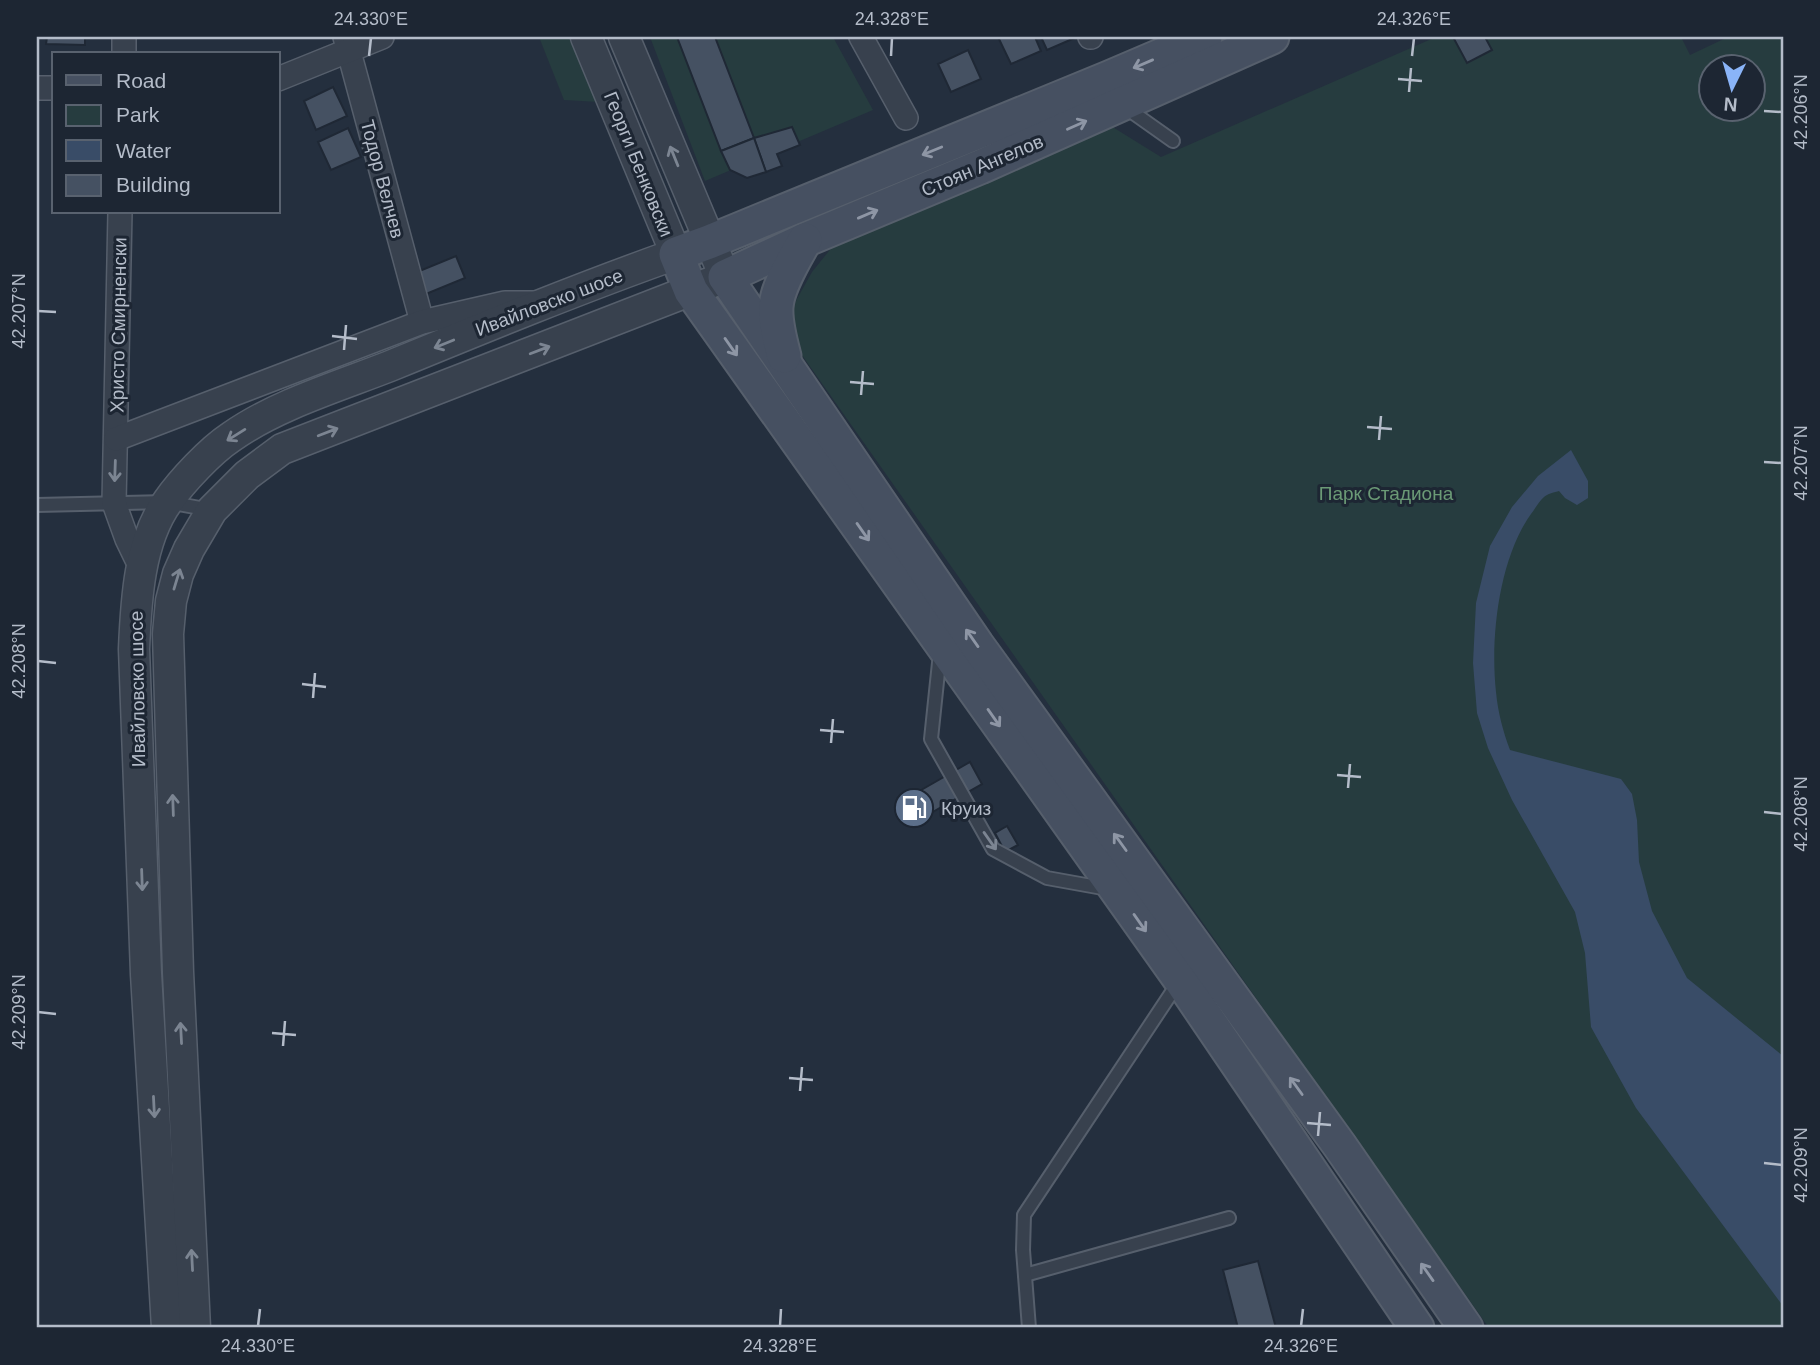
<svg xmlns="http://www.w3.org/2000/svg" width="1820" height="1365" font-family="Helvetica,sans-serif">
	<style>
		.green { fill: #263c3f; fill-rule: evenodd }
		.water { fill: #394c67 }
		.building { fill: #455162; stroke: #1f2835; stroke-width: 2 }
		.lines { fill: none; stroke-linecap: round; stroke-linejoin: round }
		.service-casing { stroke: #565f6c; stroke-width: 16 }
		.minor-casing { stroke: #565f6c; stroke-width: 26 }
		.tertiary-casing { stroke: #565f6c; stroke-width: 33 }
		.secondary-casing { stroke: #565f6c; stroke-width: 37 }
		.service { stroke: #38414e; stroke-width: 12 }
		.minor { stroke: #38414e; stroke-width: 23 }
		.tertiary { stroke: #38414e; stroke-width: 30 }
		.secondary { stroke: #465061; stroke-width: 33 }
		.oneway { stroke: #8e96a5 }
		.oneway2 { stroke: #7c8592 }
		.ticks { fill: none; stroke: #b4bcc9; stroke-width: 2.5 }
		.labels { text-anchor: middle; stroke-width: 6; stroke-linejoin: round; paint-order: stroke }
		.street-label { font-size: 19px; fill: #b4bcc9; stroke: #1d2633 }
		.park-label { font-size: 19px; fill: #6b9a76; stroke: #1d2633 }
		.poi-label { font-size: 19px; fill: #b4bcc9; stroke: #1d2633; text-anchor: start }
		.neatline { fill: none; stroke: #b4bcc9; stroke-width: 2.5 }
		.ticks-label { font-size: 18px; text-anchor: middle; fill: #b4bcc9 }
	</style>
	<rect width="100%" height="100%" fill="#242f3e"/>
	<g class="green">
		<polygon points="539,37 572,37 599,102 564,100"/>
		<polygon points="650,37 833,37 873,110 705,181"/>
		<path d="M1436,37H1681L1690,55L1728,37H1783V1328H1489L792,341L793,306L812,272L837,241L1111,126L1161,157ZM1712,66H1754V108H1712Z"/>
	</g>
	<path class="water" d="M1571,450L1588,481V498L1577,505L1565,498L1559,491C1555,492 1547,494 1544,497C1539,501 1535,509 1531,514C1499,559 1490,638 1496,692C1498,713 1503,731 1510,750L1621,779L1632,794L1637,820L1639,862L1652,911L1687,978L1783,1056V1306L1636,1108L1591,1027L1585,953L1575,912L1512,800L1488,748L1477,713L1473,663L1476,603L1490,546L1512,507L1538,476Z"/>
	<g class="building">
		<polygon points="47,37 85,37 85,45 46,44"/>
		<polygon points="677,37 715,37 754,138 721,151"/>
		<polygon points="998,37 1035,37 1041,51 1011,64"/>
		<polygon points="1041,37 1077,37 1047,50"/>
		<polygon points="1453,37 1485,37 1492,50 1467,63"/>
		<polygon points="968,50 981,79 951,92 938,64"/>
		<polygon points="333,87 347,116 316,130 304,101"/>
		<polygon points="792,127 800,145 777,154 782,166 766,172 754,138"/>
		<polygon points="348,128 361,157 331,170 318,142"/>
		<polygon points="754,138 766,172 747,178 730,170 721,151"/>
		<polygon points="456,256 465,278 426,294 417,272"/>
		<polygon points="970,762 982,784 922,818 909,797"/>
		<polygon points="913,790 930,817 915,826 898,798"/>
		<polygon points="1007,826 1018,845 1005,852 995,833"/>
		<polygon points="1258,1261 1276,1328 1238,1328 1223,1270"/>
	</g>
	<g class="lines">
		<g class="service-casing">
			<g id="service">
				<polyline points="1125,107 1173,141"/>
				<polyline points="37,505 167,502 211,510"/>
				<polyline points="940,653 931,739 993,849 1047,878 1108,889"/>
				<polyline points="1025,1275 1229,1218"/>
				<polyline points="1029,1328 1023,1250 1024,1215 1178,983"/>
			</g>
		</g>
		<g class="minor-casing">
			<g id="minor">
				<polyline points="345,37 422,322"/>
				<polyline points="861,37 906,118"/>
				<polyline points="1090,37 1091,37"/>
				<polyline points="124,54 124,37"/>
				<polyline points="278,79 382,37"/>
				<polyline points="37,88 54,88"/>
				<polyline points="120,212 114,503 127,539 141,568"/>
				<polyline points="116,439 422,322 505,303 537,303"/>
			</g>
		</g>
		<g class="tertiary-casing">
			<g id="tertiary">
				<path d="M167,1328L146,974L134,649C136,601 139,541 168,501C182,481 210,451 231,437C276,405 339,386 390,366C485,327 580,288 676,254L586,37"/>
				<polyline points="195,1328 178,972 168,634 171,601 178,574 189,549 212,510 247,475 282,449 725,277 624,37"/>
			</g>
		</g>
		<g class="secondary-casing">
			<g id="secondary">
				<polyline points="1205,37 1109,78 709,242 676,254 691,291 1180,979 1417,1328"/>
				<polyline points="1272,37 980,167 805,240 725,277 977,645 1340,1146 1466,1328"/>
				<path d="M784,356C780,341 775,323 776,307C777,287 795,258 805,240"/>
			</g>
		</g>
		<use href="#service" class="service"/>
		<use href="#minor" class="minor"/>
		<use href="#tertiary" class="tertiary"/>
		<use href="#secondary" class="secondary"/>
	</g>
	<defs><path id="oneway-shaft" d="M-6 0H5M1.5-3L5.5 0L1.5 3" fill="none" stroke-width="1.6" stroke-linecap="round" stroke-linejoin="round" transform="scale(1.75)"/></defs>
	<g class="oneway">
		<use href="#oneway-shaft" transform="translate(1143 64) rotate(157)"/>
		<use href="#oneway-shaft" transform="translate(1077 125) rotate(-24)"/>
		<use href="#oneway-shaft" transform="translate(932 151) rotate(158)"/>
		<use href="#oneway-shaft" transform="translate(868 214) rotate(-23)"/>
		<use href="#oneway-shaft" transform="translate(731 347) rotate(55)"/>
		<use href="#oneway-shaft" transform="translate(863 532) rotate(55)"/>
		<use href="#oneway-shaft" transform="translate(972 638) rotate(-125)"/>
		<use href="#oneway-shaft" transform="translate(994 718) rotate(55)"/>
		<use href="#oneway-shaft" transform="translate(1120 842) rotate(-126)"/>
		<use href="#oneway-shaft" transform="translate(1140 923) rotate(55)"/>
		<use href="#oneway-shaft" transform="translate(1296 1086) rotate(-126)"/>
		<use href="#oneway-shaft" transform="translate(1427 1272) rotate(-125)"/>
	</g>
	<g class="oneway2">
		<use href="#oneway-shaft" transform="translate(674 156) rotate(-112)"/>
		<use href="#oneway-shaft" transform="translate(444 344) rotate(158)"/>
		<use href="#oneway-shaft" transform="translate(540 350) rotate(-21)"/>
		<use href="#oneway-shaft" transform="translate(328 432) rotate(-21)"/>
		<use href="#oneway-shaft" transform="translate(236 435) rotate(148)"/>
		<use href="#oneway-shaft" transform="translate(115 471) rotate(92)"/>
		<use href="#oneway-shaft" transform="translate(177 579) rotate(-73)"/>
		<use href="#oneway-shaft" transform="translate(173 805) rotate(-92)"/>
		<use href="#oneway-shaft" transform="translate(990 841) rotate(55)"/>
		<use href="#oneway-shaft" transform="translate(142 880) rotate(88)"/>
		<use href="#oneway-shaft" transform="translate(181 1033) rotate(-93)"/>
		<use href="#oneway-shaft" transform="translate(154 1107) rotate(87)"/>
		<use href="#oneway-shaft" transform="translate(192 1260) rotate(-93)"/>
	</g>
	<path class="ticks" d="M369,56L371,38M891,56L892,38M1412,56L1414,38M1398,79L1422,81M1409,92L1411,68M1764,111L1782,112M38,311L56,312M332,336L357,339M344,350L346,325M850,382L874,384M861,395L863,371M1367,427L1392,429M1379,440L1381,416M1764,462L1782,463M38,661L56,663M302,684L326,687M313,698L315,673M820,730L844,732M831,743L833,719M1337,775L1361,777M1348,788L1350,764M1764,812L1782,814M38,1012L56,1014M272,1033L296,1035M283,1046L285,1021M789,1078L813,1080M800,1091L802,1067M1307,1123L1331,1125M1318,1136L1320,1112M1764,1163L1782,1165M258,1326L260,1309M780,1326L781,1309M1301,1326L1303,1309"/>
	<defs>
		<g id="fuel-disc" transform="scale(2.0125)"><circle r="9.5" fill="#5c6f8a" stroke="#1d2633"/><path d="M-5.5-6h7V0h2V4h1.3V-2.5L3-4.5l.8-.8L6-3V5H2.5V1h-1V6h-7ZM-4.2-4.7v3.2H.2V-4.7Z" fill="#fff"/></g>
	</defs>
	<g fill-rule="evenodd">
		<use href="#fuel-disc" x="914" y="808"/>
	</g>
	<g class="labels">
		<g class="street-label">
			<text transform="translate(639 164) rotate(68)" y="7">Георги Бенковски</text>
			<text transform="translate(982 165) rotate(-23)" y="7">Стоян Ангелов</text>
			<text transform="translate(383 179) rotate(75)" y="7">Тодор Велчев</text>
			<text transform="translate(549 302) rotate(-21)" y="7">Ивайловско шосе</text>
			<text transform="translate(118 325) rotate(-89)" y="7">Христо Смирненски</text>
			<text transform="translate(137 689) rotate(-91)" y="7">Ивайловско шосе</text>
		</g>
		<g class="park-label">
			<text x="1386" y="500">Парк Стадиона</text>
		</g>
		<g class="poi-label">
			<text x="941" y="815">Круиз</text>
		</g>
	</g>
	<rect width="1820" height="1365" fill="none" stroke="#1d2633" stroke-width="77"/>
	<rect x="52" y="52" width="228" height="161" fill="#1d2633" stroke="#59626f" stroke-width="2"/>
	<rect x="66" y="75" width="35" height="10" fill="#465061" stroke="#59626f" stroke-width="2"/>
	<text x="116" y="88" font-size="21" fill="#b4bcc9">Road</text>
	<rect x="66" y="105" width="35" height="21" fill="#263c3f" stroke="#59626f" stroke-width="2"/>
	<text x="116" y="122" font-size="21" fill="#b4bcc9">Park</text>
	<rect x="66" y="140" width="35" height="21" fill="#394c67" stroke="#59626f" stroke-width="2"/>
	<text x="116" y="158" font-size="21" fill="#b4bcc9">Water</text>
	<rect x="66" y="175" width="35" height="21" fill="#455162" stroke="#59626f" stroke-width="2"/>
	<text x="116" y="192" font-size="21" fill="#b4bcc9">Building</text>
	<g transform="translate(1732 88) rotate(185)"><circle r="33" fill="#1d2633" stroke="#59626f" stroke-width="2"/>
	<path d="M0-5L12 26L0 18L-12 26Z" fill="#8ab4f8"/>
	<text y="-10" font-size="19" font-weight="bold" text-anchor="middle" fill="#b4bcc9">N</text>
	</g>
	<rect x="38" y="38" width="1744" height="1288" class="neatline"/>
	<g class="ticks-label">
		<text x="371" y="25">24.330°E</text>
		<text x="892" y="25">24.328°E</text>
		<text x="1414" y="25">24.326°E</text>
		<text transform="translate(1801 112) rotate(-90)" y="6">42.206°N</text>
		<text transform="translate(19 311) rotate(-90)" y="6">42.207°N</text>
		<text transform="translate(1801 463) rotate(-90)" y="6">42.207°N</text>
		<text transform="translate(19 661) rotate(-90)" y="6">42.208°N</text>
		<text transform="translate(1801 814) rotate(-90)" y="6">42.208°N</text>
		<text transform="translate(19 1012) rotate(-90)" y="6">42.209°N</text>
		<text transform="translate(1801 1165) rotate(-90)" y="6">42.209°N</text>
		<text x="258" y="1352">24.330°E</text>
		<text x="780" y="1352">24.328°E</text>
		<text x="1301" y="1352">24.326°E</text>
	</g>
</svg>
